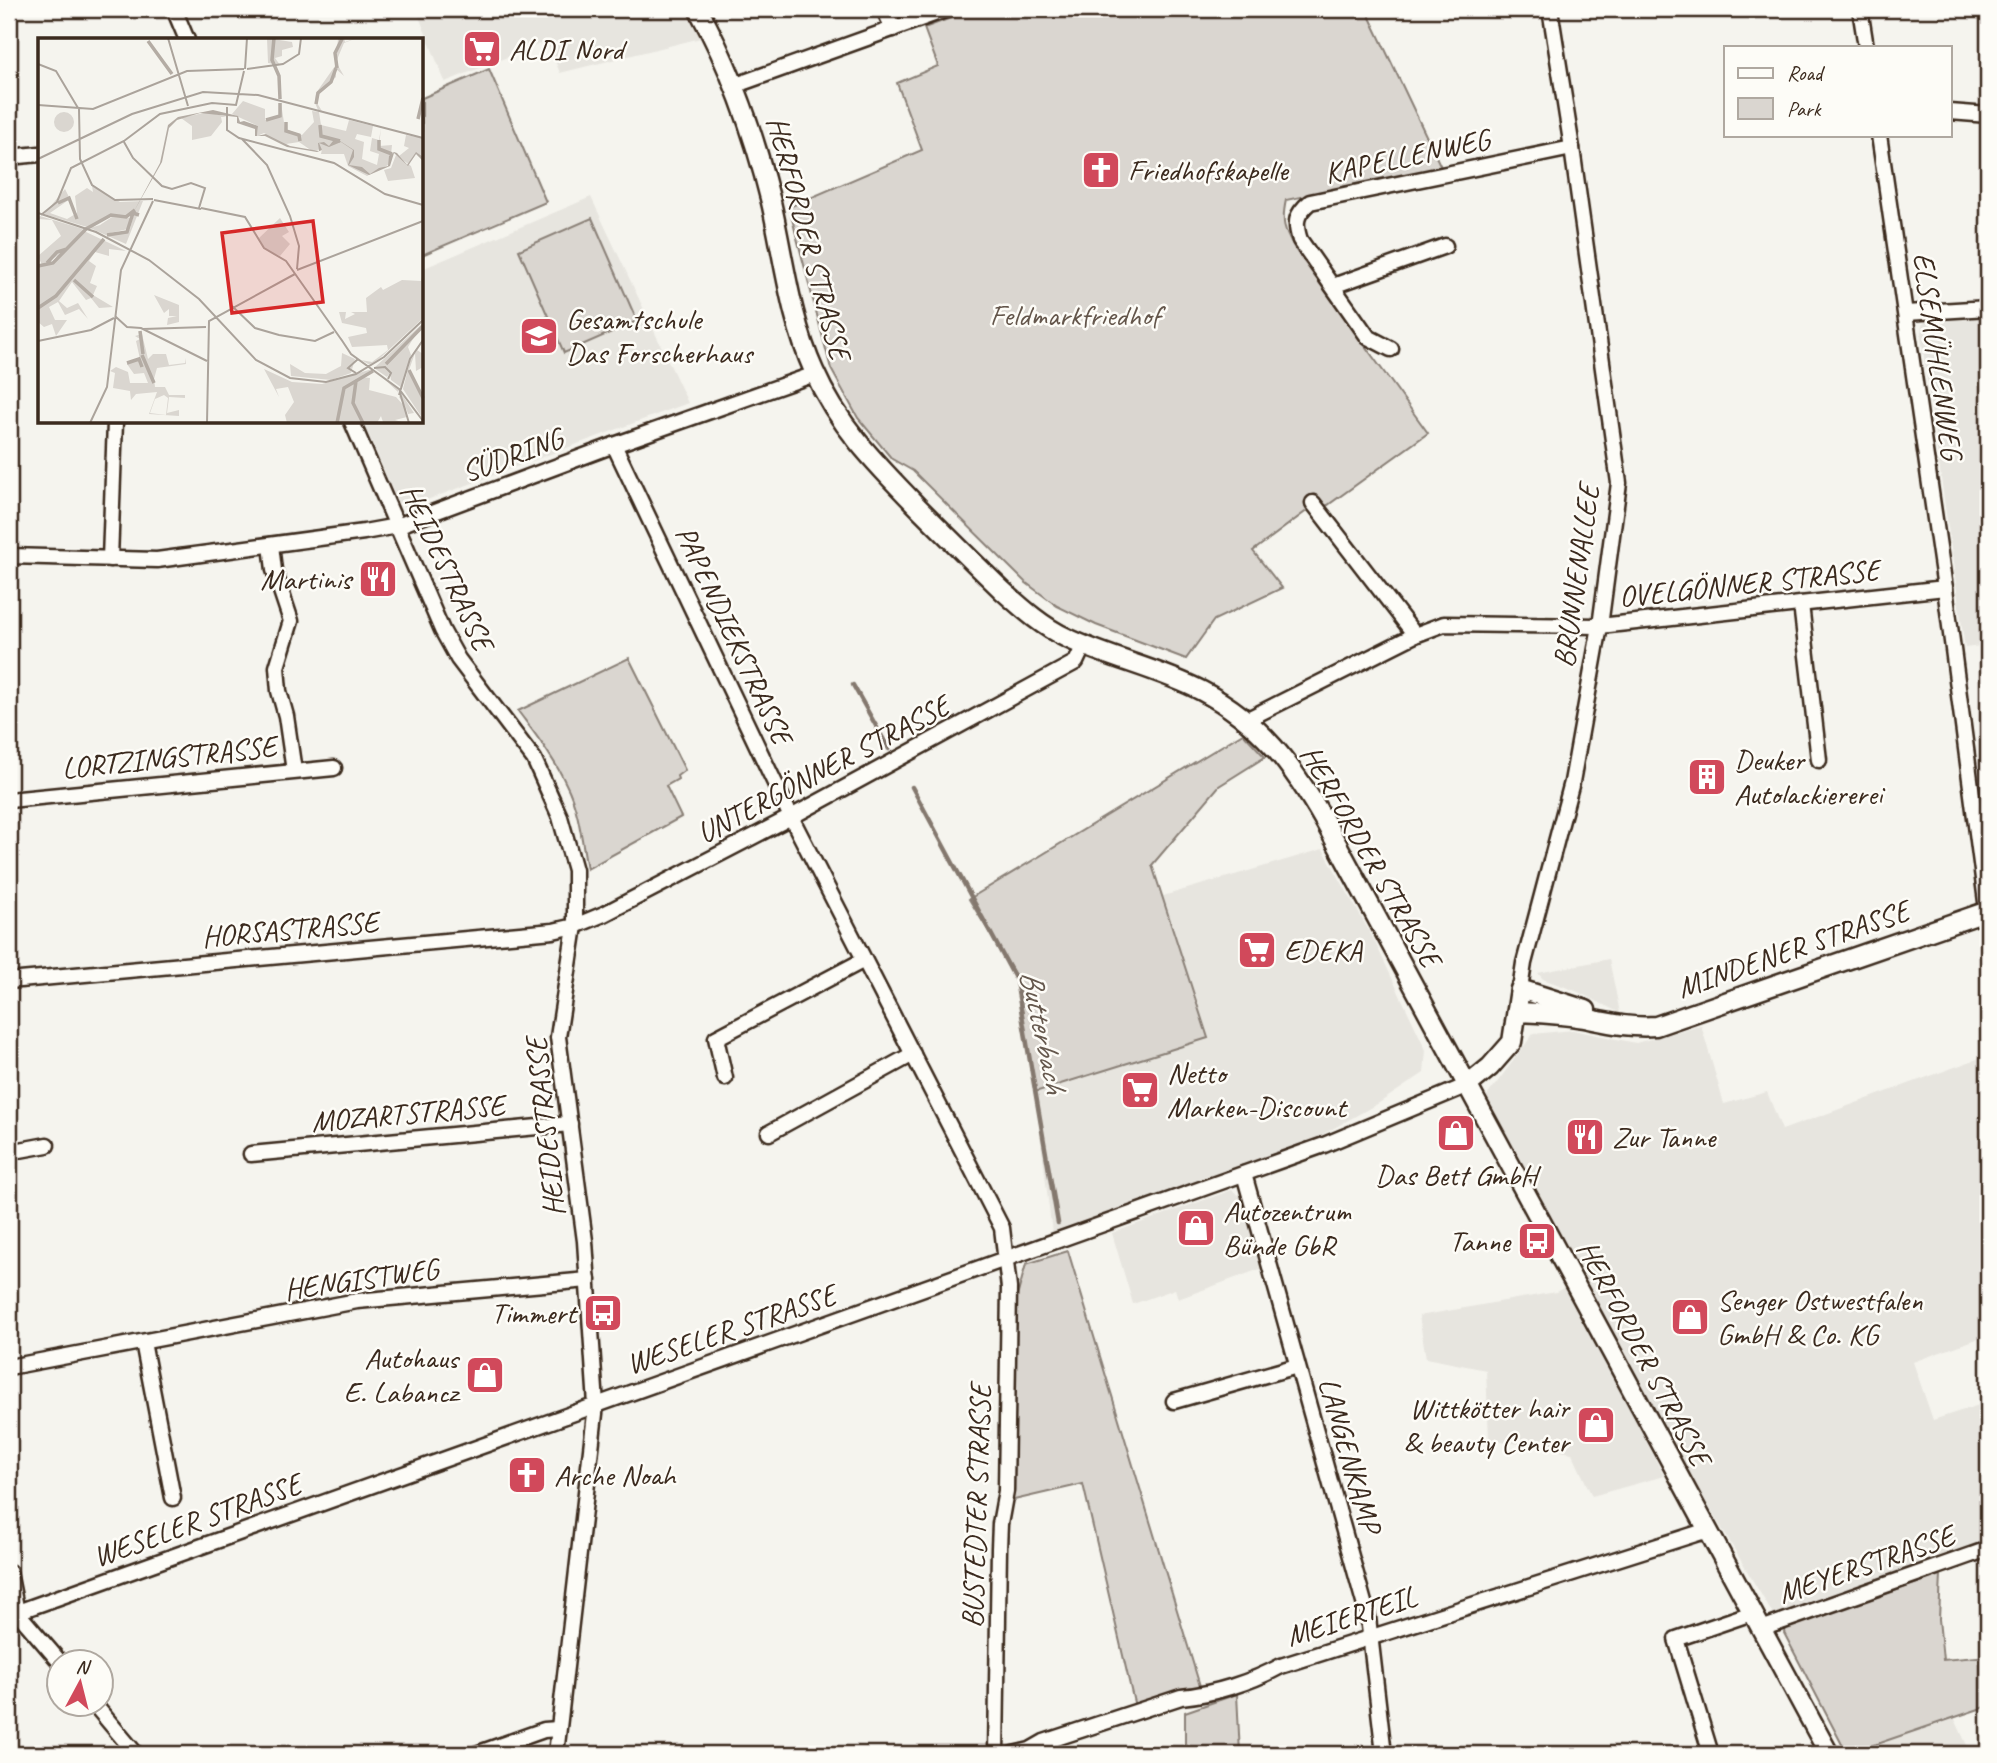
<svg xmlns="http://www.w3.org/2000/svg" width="1997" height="1763" font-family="Caveat,sans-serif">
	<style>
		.built { fill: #e7e5df }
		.green { fill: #dad6d0; stroke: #8a8077; stroke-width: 2 }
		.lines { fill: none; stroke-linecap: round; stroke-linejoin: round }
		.stream { stroke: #84786e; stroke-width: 4.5 }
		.minor-casing { stroke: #3b2a1e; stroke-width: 19 }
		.major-casing { stroke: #3b2a1e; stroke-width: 23 }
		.minor { stroke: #fdfcf7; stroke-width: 14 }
		.major { stroke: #fdfcf7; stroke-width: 18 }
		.labels { text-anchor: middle; stroke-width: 5; stroke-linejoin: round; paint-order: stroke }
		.poi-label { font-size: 30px; fill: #3b2a1e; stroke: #fdfcf7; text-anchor: start }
		.street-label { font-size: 30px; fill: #3b2a1e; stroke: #fdfcf7 }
		.park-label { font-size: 30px; fill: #63554a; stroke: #fdfcf7 }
		.water-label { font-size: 32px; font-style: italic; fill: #65584d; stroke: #fdfcf7 }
		.inset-river { fill: none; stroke: #b4aca4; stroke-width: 3.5 }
		.inset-road { fill: none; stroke: #aba39b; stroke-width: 2 }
		.view { fill: #d62828; fill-opacity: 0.15; stroke: #d62828; stroke-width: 3.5 }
		.inset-edge { fill: none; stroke: #3b2a1e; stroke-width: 3.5 }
	</style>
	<rect width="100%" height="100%" fill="#f5f4ee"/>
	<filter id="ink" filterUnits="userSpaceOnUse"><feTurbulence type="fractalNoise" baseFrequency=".0143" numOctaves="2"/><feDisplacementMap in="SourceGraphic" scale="14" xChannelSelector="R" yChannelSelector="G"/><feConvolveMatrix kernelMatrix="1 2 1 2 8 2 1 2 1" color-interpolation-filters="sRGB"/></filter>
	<g filter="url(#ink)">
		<g class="built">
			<polygon points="416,9 689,9 705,37 560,73 547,41 445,82"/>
			<polygon points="591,197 688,403 408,507 403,506 398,502 363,422 422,422 422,269"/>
			<polygon points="1988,315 1988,645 1965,648 1921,336 1922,325 1930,317"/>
			<polygon points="1323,849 1374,940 1426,1050 1424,1073 1379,1103 1309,1142 1052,1233 1035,1092 1207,1038 1163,896"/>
			<polygon points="1609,959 1620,1013 1576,991 1543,979 1538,973"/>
			<polygon points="1701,1025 1724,1104 1767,1092 1782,1130 1988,1055 1988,1335 1913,1362 1933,1420 1988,1402 1988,1546 1940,1560 1941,1575 1788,1627 1784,1633 1687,1470 1484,1100 1533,1034 1573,1030 1636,1043"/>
			<polygon points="1232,1190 1241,1197 1260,1269 1178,1299 1175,1289 1133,1304 1112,1233"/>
			<polygon points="1567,1286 1664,1476 1592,1496 1572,1453 1489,1439 1486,1370 1426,1358 1419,1316 1556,1292"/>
			<polygon points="1954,1717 1971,1754 1847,1754"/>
		</g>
		<g class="green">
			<path d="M975,9H1366L1441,167L1286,200C1281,223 1284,229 1295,249L1428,433L1328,505L1308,510L1253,551L1282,588L1214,620L1186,659L1096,625L1057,606L1025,582L913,471L892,459L858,418L831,369L789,207L922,150L897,83L938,66L924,28Z"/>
			<polygon points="489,69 546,202 422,255 422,98"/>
			<polygon points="592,218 637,321 564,353 519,250"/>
			<path d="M629,658L685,770L677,776L678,779L666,786L681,817L587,869C582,842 579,809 566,784C554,758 535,734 518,711Z"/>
			<polygon points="1243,733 1265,757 1219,786 1152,865 1208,1038 1035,1092 1017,978 969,899"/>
			<polygon points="1068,1251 1200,1686 1135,1707 1083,1484 1010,1501 1015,1304 1026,1264"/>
			<polygon points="1941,1575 1939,1619 1943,1660 1988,1656 1988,1706 1847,1754 1784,1633 1787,1627"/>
			<polygon points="1237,1694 1240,1754 1185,1754 1185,1712"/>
		</g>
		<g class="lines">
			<g class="stream">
				<polyline points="853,685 889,749"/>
				<polyline points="912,787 1016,980 1058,1223"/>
			</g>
			<g class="minor-casing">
				<g id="minor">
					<polyline points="174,9 187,40"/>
					<polyline points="884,9 893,29"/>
					<polyline points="1860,9 1866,47"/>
					<polyline points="736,85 948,9"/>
					<polyline points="1950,112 1988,115"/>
					<polyline points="1879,135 1945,588 1988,917"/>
					<polyline points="9,157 40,154"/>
					<polyline points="1333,286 1445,246"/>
					<polyline points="1906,313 1988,308"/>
					<path d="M1391,349L1368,337L1300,240C1294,222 1296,214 1310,202L1572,148"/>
					<polyline points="352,422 442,630 458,659 534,759 560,817 575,870 575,926 558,1037 585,1241 596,1405 556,1754"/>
					<polyline points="614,445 791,817 1002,1228 1009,1288 1006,1491 1000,1524 999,1548 996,1754"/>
					<polyline points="1313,503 1415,635"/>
					<polyline points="271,545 274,570 291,621 277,667 279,691 286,716 294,771"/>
					<polyline points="9,556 157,560 364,532 397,526 614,445 815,374"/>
					<polyline points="110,559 115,422"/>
					<polyline points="1801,604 1819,760"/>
					<polyline points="1246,720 1415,635 1444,624 1600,626 1945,588"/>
					<polyline points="9,800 334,768"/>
					<polyline points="9,981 553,931 575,926 604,914 791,817 1076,662 1084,645"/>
					<polyline points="1520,989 1524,963 1572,782 1600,626 1619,483 1572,148 1550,9"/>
					<polyline points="725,1078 716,1038 864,960"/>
					<polyline points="769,1133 913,1054"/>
					<polyline points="9,1152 47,1145"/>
					<polyline points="251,1154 570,1124"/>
					<polyline points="1244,1174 1368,1617 1384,1754"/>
					<polyline points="143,1342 173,1498"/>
					<polyline points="9,1367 357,1301 588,1280"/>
					<polyline points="1174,1401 1297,1366"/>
					<polyline points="9,1572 17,1612"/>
					<polyline points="17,1612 60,1662"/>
					<polyline points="9,1615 1324,1145 1468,1085"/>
					<polyline points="1761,1629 1988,1549"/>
					<polyline points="94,1704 136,1754"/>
					<polyline points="476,1754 544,1730 558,1729"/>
					<path d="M1013,1754L1030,1750L1044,1742L1181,1697C1214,1694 1252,1682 1281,1666L1708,1530"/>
					<polyline points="1711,1754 1676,1639 1752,1613"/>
				</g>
			</g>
			<g class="major-casing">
				<g id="major">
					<path d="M698,9C732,70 754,133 771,202C784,258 790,318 814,371C838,426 878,466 920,509C947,536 975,564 1003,591C1023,609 1043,627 1067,638C1111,659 1160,669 1202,691C1261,722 1293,766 1325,822L1829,1754"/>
					<path d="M1517,1012C1540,1013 1562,1014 1584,1018C1609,1023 1630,1028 1656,1026L1988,911"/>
					<polyline points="1468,1085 1490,1067 1512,1042 1520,989 1586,1010"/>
				</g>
			</g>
			<use href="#minor" class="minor"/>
			<use href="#major" class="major"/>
		</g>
	</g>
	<defs>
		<g id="supermarket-square" transform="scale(2.0125)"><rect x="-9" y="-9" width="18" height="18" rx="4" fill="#d1495b" stroke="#fdfcf7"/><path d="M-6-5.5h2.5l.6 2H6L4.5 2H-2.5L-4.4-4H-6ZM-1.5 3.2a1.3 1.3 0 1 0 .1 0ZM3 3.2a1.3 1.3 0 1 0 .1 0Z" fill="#fff"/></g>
		<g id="church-square" transform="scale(2.0125)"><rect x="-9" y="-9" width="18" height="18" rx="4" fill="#d1495b" stroke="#fdfcf7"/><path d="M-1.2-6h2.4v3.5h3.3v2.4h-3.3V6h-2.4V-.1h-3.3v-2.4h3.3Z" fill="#fff"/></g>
		<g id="school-square" transform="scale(2.0125)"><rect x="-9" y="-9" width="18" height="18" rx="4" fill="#d1495b" stroke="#fdfcf7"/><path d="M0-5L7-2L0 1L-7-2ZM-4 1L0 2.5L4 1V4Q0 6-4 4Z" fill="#fff"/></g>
		<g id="restaurant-square" transform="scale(2.0125)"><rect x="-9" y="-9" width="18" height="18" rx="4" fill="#d1495b" stroke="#fdfcf7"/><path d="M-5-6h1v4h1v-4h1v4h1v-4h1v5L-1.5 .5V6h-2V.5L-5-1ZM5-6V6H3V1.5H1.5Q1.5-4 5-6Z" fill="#fff"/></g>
		<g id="building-square" transform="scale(2.0125)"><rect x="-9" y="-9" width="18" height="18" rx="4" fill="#d1495b" stroke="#fdfcf7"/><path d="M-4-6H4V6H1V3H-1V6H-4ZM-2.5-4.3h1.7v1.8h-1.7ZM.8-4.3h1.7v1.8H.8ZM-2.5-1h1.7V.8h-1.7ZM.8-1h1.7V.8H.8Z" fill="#fff"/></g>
		<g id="shop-square" transform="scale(2.0125)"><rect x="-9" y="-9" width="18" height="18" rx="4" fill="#d1495b" stroke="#fdfcf7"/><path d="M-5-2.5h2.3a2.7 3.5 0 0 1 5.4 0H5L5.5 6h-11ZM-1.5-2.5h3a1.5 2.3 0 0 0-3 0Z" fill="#fff"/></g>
		<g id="bus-square" transform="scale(2.0125)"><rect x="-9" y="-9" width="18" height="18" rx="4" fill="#d1495b" stroke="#fdfcf7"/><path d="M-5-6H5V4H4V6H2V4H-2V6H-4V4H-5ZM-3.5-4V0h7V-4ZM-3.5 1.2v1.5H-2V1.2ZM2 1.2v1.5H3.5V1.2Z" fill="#fff"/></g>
	</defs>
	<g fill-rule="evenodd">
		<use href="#supermarket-square" x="482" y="49"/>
		<use href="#church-square" x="1101" y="170"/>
		<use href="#school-square" x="539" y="336"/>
		<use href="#restaurant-square" x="378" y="579"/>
		<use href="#building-square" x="1707" y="777"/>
		<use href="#supermarket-square" x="1257" y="950"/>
		<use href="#supermarket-square" x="1140" y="1090"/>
		<use href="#shop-square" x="1456" y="1133"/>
		<use href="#restaurant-square" x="1585" y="1137"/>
		<use href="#shop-square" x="1196" y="1228"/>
		<use href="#bus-square" x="1537" y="1241"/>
		<use href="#bus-square" x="603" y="1313"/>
		<use href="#shop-square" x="1690" y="1317"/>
		<use href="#shop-square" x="485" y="1375"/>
		<use href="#shop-square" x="1596" y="1425"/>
		<use href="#church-square" x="527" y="1475"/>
	</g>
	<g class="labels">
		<g class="poi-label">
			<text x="509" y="59">ALDI Nord</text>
			<text x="1128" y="180">Friedhofskapelle</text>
			<text x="566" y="329">Gesamtschule<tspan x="566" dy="34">Das Forscherhaus</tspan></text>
			<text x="351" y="589" text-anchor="end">Martinis</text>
			<text x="1734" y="770">Deuker<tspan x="1734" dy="34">Autolackiererei</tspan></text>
			<text x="1284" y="960">EDEKA</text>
			<text x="1167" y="1083">Netto<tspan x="1167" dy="34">Marken-Discount</tspan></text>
			<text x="1612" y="1147">Zur Tanne</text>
			<text x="1456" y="1185" text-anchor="middle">Das Bett GmbH</text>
			<text x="1223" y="1221">Autozentrum<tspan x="1223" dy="34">Bünde GbR</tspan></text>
			<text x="1510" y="1251" text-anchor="end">Tanne</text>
			<text x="1717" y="1310">Senger Ostwestfalen<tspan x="1717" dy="34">GmbH &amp; Co. KG</tspan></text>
			<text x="576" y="1323" text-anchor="end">Timmert</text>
			<text x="458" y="1368" text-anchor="end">Autohaus<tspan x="458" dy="34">E. Labancz</tspan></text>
			<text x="1569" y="1418" text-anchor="end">Wittkötter hair<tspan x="1569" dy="34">&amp; beauty Center</tspan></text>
			<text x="554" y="1485">Arche Noah</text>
		</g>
		<g class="street-label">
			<text transform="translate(1407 156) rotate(-12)" y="10">KAPELLENWEG</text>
			<text transform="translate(809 238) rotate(75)" y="10">HERFORDER STRASSE</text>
			<text transform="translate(1938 356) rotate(82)" y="10">ELSEMÜHLENWEG</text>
			<text transform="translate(512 455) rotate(-20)" y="10">SÜDRING</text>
			<text transform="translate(447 567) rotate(65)" y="10">HEIDESTRASSE</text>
			<text transform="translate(1576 576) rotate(-82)" y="10">BRUNNENALLEE</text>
			<text transform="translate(1749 583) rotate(-6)" y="10">OVELGÖNNER STRASSE</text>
			<text transform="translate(734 635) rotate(65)" y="10">PAPENDIEKSTRASSE</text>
			<text transform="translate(169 757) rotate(-6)" y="10">LORTZINGSTRASSE</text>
			<text transform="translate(823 769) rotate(-28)" y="10">UNTERGÖNNER STRASSE</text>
			<text transform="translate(1371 856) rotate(60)" y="10">HERFORDER STRASSE</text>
			<text transform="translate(290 929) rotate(-5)" y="10">HORSASTRASSE</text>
			<text transform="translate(1793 949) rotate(-19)" y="10">MINDENER STRASSE</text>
			<text transform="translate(408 1113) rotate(-5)" y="10">MOZARTSTRASSE</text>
			<text transform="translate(545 1127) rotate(-96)" y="10">HEIDESTRASSE</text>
			<text transform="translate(361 1279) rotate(-8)" y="10">HENGISTWEG</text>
			<text transform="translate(731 1329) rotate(-19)" y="10">WESELER STRASSE</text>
			<text transform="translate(1644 1353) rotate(62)" y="10">HERFORDER STRASSE</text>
			<text transform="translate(1350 1455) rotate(74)" y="10">LANGENKAMP</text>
			<text transform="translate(976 1506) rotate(-88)" y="10">BUSTEDTER STRASSE</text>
			<text transform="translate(197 1520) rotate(-20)" y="10">WESELER STRASSE</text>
			<text transform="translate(1866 1564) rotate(-19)" y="10">MEYERSTRASSE</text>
			<text transform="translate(1351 1616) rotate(-18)" y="10">MEIERTEIL</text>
		</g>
		<g class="park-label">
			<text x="1075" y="325">Feldmarkfriedhof</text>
		</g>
		<g class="water-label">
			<text transform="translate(1044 1031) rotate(78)" y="11">Butterbach</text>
		</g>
	</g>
	<g transform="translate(38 38)">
		<rect width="385" height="385" fill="#f5f4ee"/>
		<path d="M229,0L254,4L255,9L244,12V18L237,20L242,27L230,25ZM306,0L307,4L319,0L306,5L298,24L306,38L298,31V39L280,56L279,65L284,73L280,72L277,65L278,55L297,28L300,1H292ZM205,63L227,71V82L242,77L241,69L243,65L247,91L264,97L276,84L274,73L281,74L283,87L308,93L311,82L335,88L333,99L319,96L317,101L326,104L324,121L339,127L341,116L332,113L334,100L341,102L343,90L341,108L354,107L352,126L329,138L310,128L306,116H283L284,111L274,113L261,104L248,106L226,95L219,98L220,88L194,76ZM170,74L189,79H183L184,84L173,98L154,102V88L143,80ZM16 84a10 10 0 1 1 20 0a10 10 0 1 1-20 0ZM368,97L385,100V121L379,115L370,127L361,118L371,110L366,108ZM358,117L373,128L377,140L350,143L346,132L353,130ZM54,148L82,164L105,163L88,206L52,190L62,187L77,177L92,180L90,191L68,196L87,195L92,191L97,172L91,178L71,177L49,189L6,176L27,151L32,161L12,175L29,181L39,175L37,158L49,150L55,154ZM2,178L45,191L28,213L4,227L0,218L23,198L14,182L0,181ZM242,180L251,194L244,198L252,206L242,218L227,211L221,200ZM46,193L88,213L71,211V218L57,214L51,223L58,228L52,245L59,248L55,257L75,269L61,270L53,260L48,262L34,244L21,263L29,270L40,265L50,281L41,271L27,277L20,264L11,269L17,282H29L18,298L14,286L6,289L0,284V228L16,225ZM385,234V280L341,321L332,327L323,322L334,324L350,312L349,307L314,309L310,299L329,295L328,290L304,285L301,274H308L307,281L317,276L313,274H329L328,260L343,249L345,252L364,242L383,243ZM116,257L141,267V284L129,287L130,280L139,278H131V271L126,275ZM385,285L370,309L373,317L364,350L353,342L352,335L349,339L336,330ZM104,296L110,321L115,316H128L131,327L147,325V320L148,326L119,330L116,341L117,349H127L131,357H147V360L131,359L129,375L141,372V378L111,376L119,354L98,356L93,362L92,353L75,350L77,335L72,333L78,329L90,334L92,345H110L106,335L96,336L89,326L102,321L98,303L102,301L97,298ZM126,357L130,360L128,377L112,375L117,361ZM385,303L379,312L385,316V329L378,333L377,315L371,332L385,361V381L365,351L372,323ZM304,315L317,321L313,335L293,342L253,338L252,326L267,335L288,336L303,328ZM226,331L254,344L284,346L334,331L324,339L332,340L331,352L358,359L360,354L343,338L361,352L358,359L368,370L361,359L363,355L376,375L370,376L368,370L369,379L357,382L367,385L345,384L343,378L339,385H249L247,377L256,364L250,349L238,351L241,359Z" fill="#dad6d0" fill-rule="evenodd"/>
		<path d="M175,72L200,78L202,84L206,83L220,88L219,98L228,96L252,108L281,113L280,105L286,104L291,108L295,103H302L316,112V119L311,127L324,129L332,136L341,130L350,128L351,118L356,114L359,115L369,127L378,114L385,119V123L378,116L370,128L356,115L352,128L331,137L310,127L315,112L303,104L291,109L281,105L284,112L279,114L249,109L227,98H217V91L199,85V79L162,75L139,82L131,90L124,124L95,175L122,125L130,87L140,79Z" fill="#b4aca4"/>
		<path class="inset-river" d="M236,0L234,22L241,38L242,61M110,3L134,36M299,30L297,15L304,1M278,66L280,55L293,44L298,30M380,81L385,60M228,82L242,78V65M248,84V93L261,97L262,103M282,87L283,98L302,103M341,102V111L354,116M20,165L31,160L39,181M69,197L89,194L95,175L101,177M9,225L19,214L29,211M0,228L15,225L48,191L73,177L88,179L97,172M36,242L55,259M0,270L18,258L66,201M102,293L105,316M104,317L116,345M89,325L101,321L104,329M348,326L385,288M371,332L385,360M318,343L315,365L325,385M299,385L306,350L335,333"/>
		<path class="inset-road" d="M130,0L150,68M263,0H294M0,26L18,33L40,70M207,31L209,0M209,31L245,26L261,16L263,0M0,67L55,71L149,33L206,31M189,69V92L201,100L296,125L347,156L385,167M41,71L42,121L54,147L77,162L115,161M204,101L229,127L252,178L261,208L259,231M86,104L95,120L124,148L134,151L153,145L167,150L161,170M0,121L94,76L165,54L220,57L385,100M116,162L163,171M163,170L207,179L226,210L248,223L305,304M0,175L58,194L111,222L161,261L218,322L252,340L288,344L318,336L346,319L385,282M3,177L19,164L33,130L86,103L122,76L174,65L198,67L206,33M259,232L385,183M194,268L217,290L241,297L277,303L296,294M78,279L89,289L103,290L169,323M105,291L168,289M303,301L313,316L361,351L385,383M0,303L53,292L76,280M336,330L347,329L353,335L350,341M318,335L310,330L320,321M362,355L371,385M361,357L372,321L385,302M52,385L69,349L83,232L115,163M169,385L171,283L257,236"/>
		<path class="view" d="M275,183L285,264L194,275L184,195Z"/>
		<rect width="385" height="385" class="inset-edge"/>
	</g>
	<rect width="1997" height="1763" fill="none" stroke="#fdfcf7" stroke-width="35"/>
	<rect x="18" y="18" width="1962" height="1728" fill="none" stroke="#3b2a1e" stroke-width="2.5" filter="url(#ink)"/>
	<rect x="1724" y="46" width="228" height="91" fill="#fdfcf7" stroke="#afa8a0" stroke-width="2"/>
	<rect x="1738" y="68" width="35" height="10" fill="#fdfcf7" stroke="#afa8a0" stroke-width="2"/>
	<text x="1787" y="80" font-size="21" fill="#3b2a1e">Road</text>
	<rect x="1738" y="98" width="35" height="21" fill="#dad6d0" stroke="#afa8a0" stroke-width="2"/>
	<text x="1787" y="116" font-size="21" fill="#3b2a1e">Park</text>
	<g transform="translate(80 1683) rotate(7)"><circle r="33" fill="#fdfcf7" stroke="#afa8a0" stroke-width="2"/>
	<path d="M0-5L12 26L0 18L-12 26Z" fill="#d1495b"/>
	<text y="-10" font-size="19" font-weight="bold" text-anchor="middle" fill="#3b2a1e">N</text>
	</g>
</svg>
